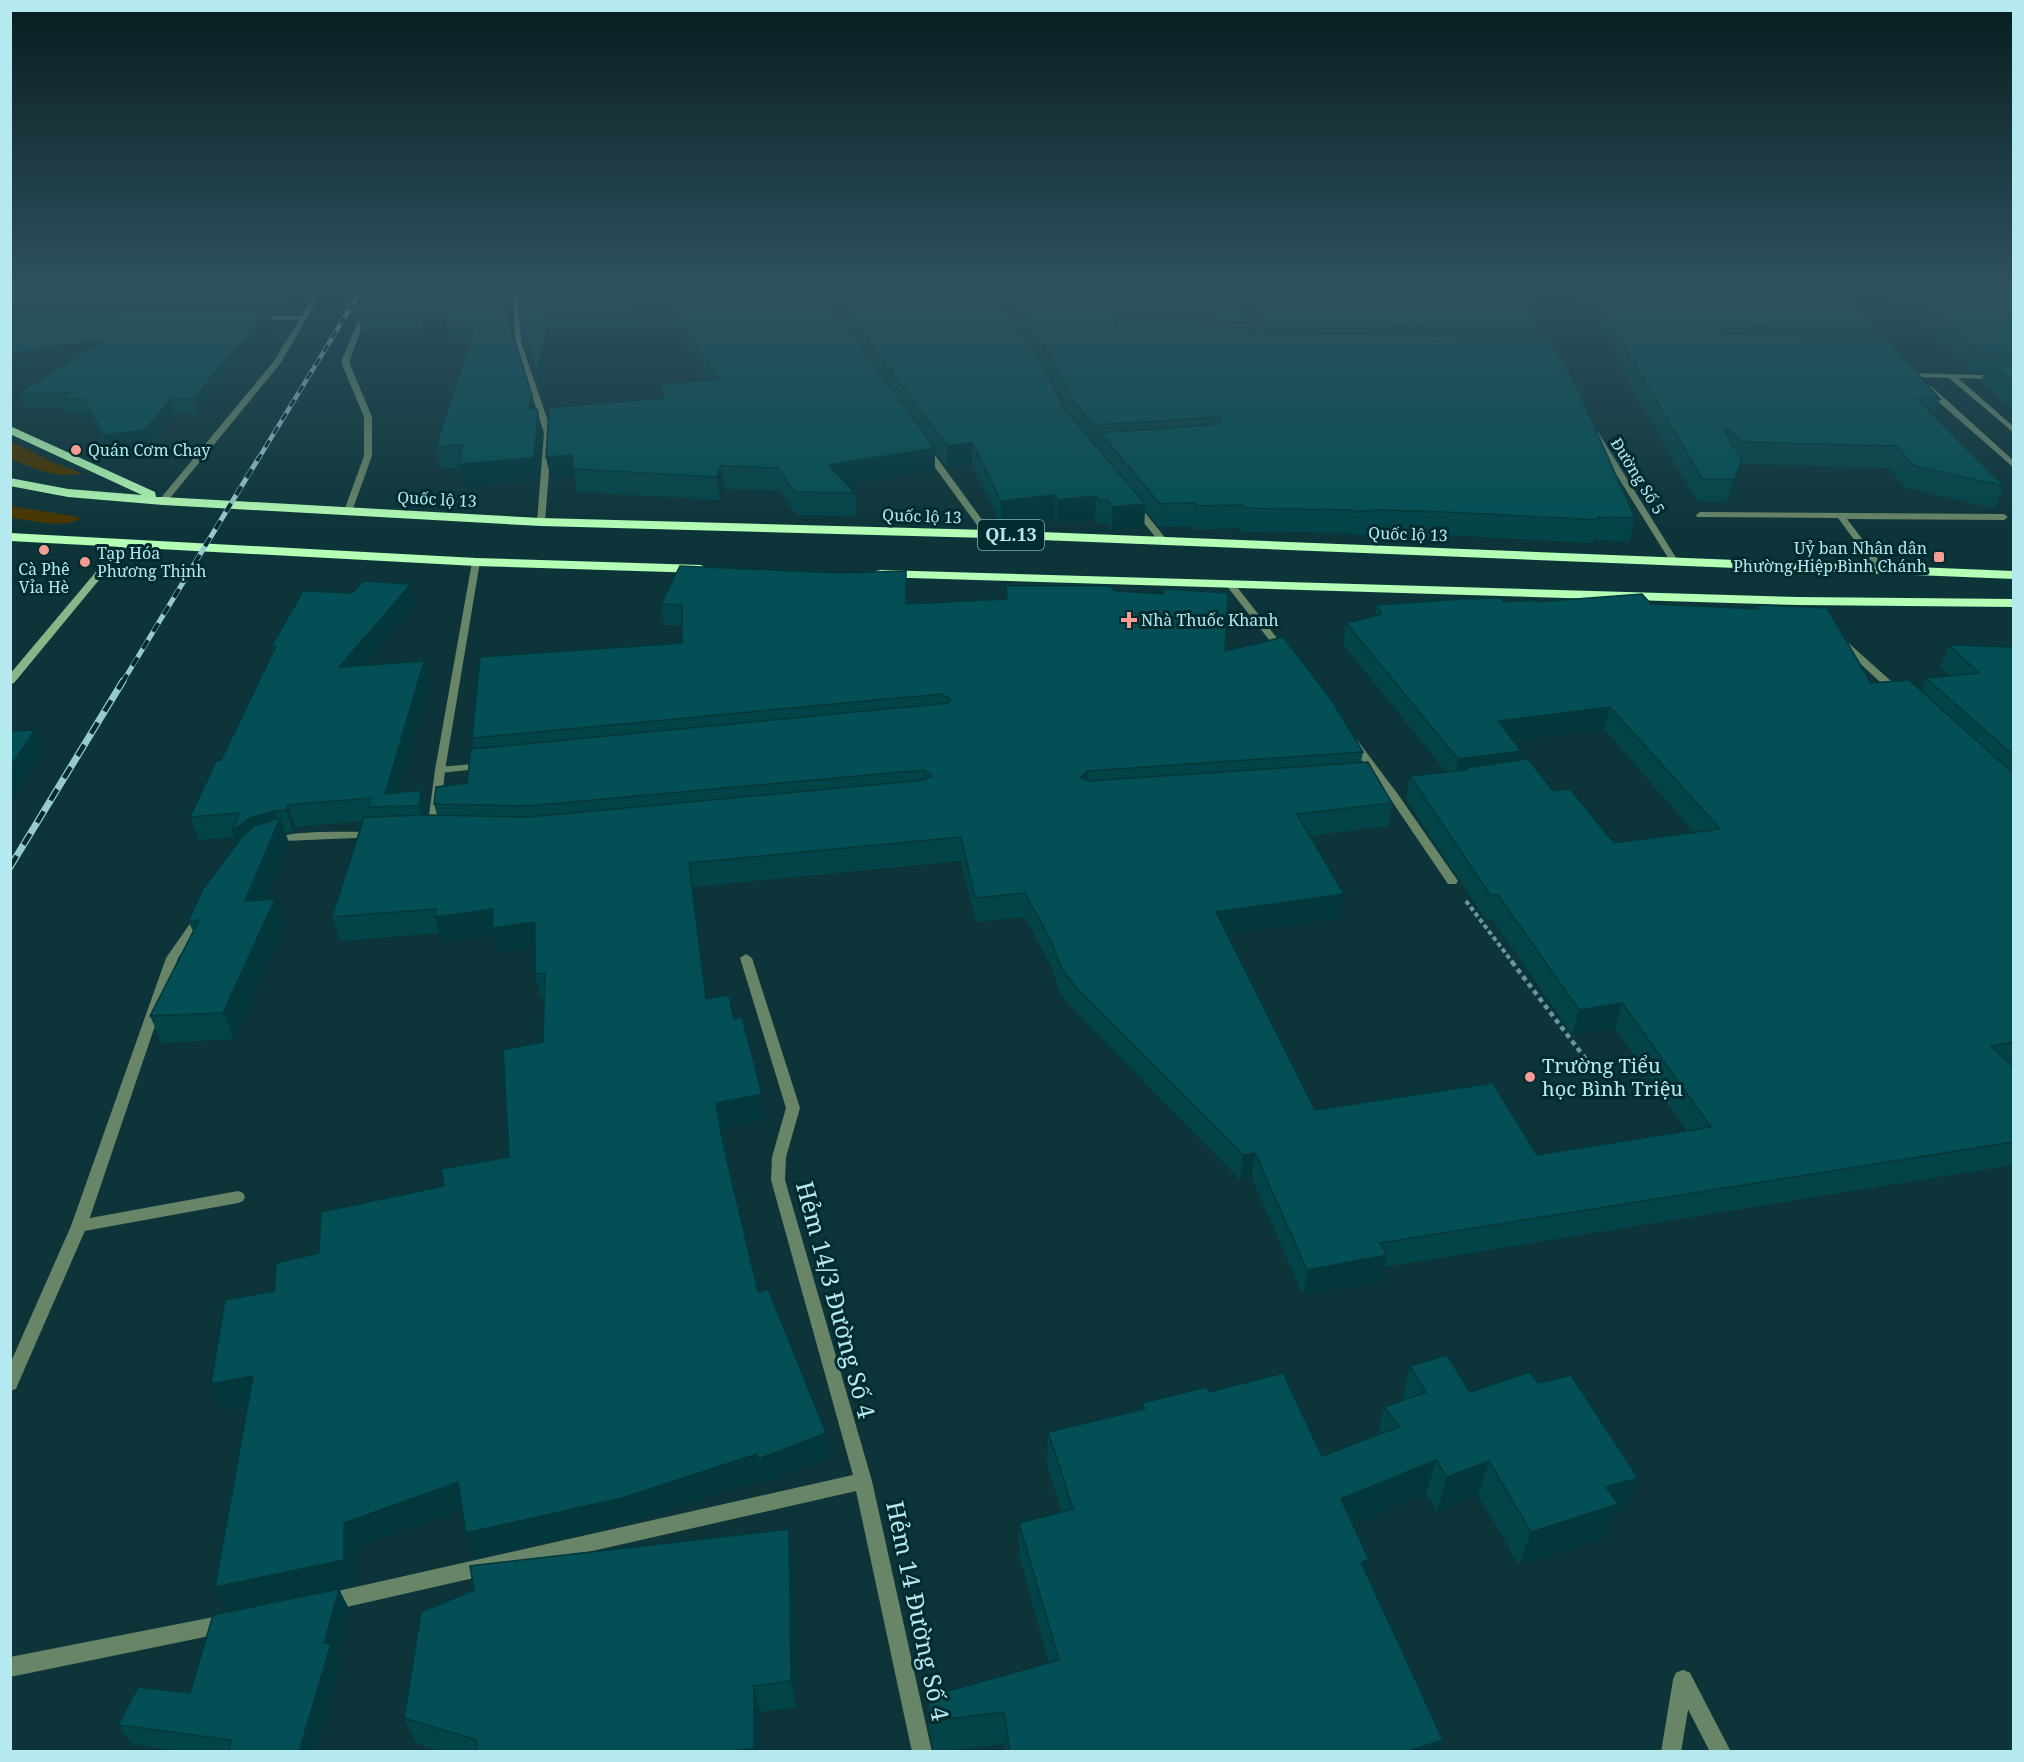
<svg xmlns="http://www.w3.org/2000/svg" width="2024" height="1762" font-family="'Noto Serif',serif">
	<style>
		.green { fill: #4a3500 }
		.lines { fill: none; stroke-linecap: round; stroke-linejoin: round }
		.path-far1 { stroke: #68979c; stroke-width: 4; stroke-dasharray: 4.5 3; stroke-linecap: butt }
		.path { stroke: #68979c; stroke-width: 4.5; stroke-dasharray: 5 4; stroke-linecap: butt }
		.lane { fill: #688568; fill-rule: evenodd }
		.street { fill: #688568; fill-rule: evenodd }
		.secondary { fill: #87b688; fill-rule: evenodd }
		.highway { fill: #b4feb6; fill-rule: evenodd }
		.rail-far2-casing { stroke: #97cad0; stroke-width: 4.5 }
		.rail-far1-casing { stroke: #97cad0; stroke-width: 5 }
		.rail-casing { stroke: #97cad0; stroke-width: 7 }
		.rail-far2 { stroke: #022b2f; stroke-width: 3; stroke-dasharray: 8; stroke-linecap: butt }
		.rail-far1 { stroke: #022b2f; stroke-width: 4; stroke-dasharray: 10; stroke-linecap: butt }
		.rail { stroke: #022b2f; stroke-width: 4.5; stroke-dasharray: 13; stroke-linecap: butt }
		.wall { fill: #034449; fill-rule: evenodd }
		.shaded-wall { fill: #02373c }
		.building { fill: #034f55; stroke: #02373c; stroke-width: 1.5 }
		.poi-dot { fill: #f59c94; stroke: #022b2f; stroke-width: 2 }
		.labels { text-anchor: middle; stroke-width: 6; stroke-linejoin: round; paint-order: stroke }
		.far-poi-label { font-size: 16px; fill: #b4e9ef; stroke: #022b2f; text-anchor: start }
		.far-street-label { font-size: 16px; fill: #b4e9ef; stroke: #022b2f }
		.shield { fill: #022b2f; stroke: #7fb0b5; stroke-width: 1.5 }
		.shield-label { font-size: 18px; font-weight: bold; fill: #b4e9ef }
		.poi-label { font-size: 20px; fill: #b4e9ef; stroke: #022b2f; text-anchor: start }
		.near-street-label { font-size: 24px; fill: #b4e9ef; stroke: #022b2f }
	</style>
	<rect width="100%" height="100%" fill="#0d3539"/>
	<g class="green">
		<path d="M10,441L52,462L82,473C58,480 34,468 11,459Z"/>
		<path d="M10,506L74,516L80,519C62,529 30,520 11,518Z"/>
	</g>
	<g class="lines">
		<polyline class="path-far1" points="1466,901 1513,963"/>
		<polyline class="path" points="1512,962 1591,1066"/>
		<g class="lane">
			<polygon points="1871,284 1878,284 1881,287 1878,289 1824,289 1821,287 1824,285"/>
			<polygon points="516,295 519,297 521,342 552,433 545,522 541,525 537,522 544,433 515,342 513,297"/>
			<polygon points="304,316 307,318 306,319 257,320 254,318 257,316"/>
			<polygon points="1911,373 2014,376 2014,380 1958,378 2014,427 2014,433 1949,378 1914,377 1910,375"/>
			<polygon points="923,447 929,447 991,532 991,536 985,536 923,451"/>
			<polygon points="1700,512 2004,514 2008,517 2004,520 1847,519 1886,570 1881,573 1878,572 1838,518 1697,517 1696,515"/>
			<polygon points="484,763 489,766 488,768 440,773 435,770 440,767"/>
			<polygon points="200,914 206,918 178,958 87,1226 18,1384 16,1389 10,1391 10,1364 71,1226 166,958 196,915"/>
			<polygon points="1683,1670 1690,1673 1693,1680 1681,1752 1661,1752 1673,1680 1676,1673"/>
		</g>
		<g class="street">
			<polygon points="321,284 327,284 280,364 166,503 160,503 160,499 274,361"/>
			<polygon points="379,284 385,284 365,319 349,362 372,417 372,456 352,511 348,514 344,511 364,456 364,417 341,362 359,319"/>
			<polygon points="1925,386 1931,386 2014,461 2014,468 1925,390"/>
			<polygon points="1591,430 1598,432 1678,561 1677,563 1671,563 1670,561 1590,432"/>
			<polygon points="1132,504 1138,504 1167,540 1167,544 1161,544 1132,508"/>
			<polygon points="476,559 480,562 445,770 439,830 433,833 427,830 435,770 472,562"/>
			<polygon points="1231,582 1234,583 1287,651 1287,655 1281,655 1226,585"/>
			<polygon points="1841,638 1844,639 1901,690 1901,694 1893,694 1838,643 1838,639"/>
			<polygon points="1353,739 1357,740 1397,793 1458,881 1456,884 1448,884 1389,797 1348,742"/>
			<path d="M374,832L380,835L378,837L284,841L272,845L266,842C280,829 352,832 374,832Z"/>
			<polygon points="746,954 752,958 800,1108 786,1157 785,1180 872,1481 932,1752 912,1752 856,1491 329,1611 322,1608 320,1602 322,1596 329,1593 853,1475 771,1180 772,1157 786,1108 740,958"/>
			<polygon points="238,1191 243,1193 245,1197 243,1201 238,1203 79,1232 74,1230 71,1226 74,1222 79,1220"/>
			<polygon points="224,1615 231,1617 234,1624 231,1631 224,1633 10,1677 10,1657"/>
			<polygon points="1683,1670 1690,1673 1731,1752 1710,1752 1673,1680 1676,1673"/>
		</g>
		<polygon class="secondary" points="124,541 128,544 127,546 14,683 10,684 10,674 121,542"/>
		<g class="highway">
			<polygon points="10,426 155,492 156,497 163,497 541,518 988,530 2014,571 2014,579 988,538 541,526 163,505 68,497 10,486 10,478 68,489 142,495 10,434"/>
			<polygon points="10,533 476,558 701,565 708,569 701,573 476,566 10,541"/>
			<polygon points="881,570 1798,597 2014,599 2014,607 1798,605 876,577 874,574 876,571"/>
		</g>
		<g class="rail-far2-casing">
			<polyline id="rail-far2" points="257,461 365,284"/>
		</g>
		<g class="rail-far1-casing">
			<polyline id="rail-far1" points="122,683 258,459"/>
		</g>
		<g class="rail-casing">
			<polyline id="rail" points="10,867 123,681"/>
		</g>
		<use href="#rail-far2" class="rail-far2"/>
		<use href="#rail-far1" class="rail-far1"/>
		<use href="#rail" class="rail"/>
	</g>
	<g class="wall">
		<polygon points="10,284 304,286 280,315 272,315 274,323 198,413 175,414 150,444 109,450 89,414 66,413 64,407 25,407 19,393 74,358 10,368"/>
		<path d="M373,284H818L832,307L837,315L819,284H1524L1539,307L1536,321L1542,330L1541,339L1635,518L1629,542L1594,540L1593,543L1440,535L1372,534L1351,535L1350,533L1242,532L1240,528L1194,530L1193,526L1159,527L1145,510L1144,527L1112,530L1107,523L1098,524L1095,519L1057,523L1055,518L1001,524L972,464L947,468L935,451V470L848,485L855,493L857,516L796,515L780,491L724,489L720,500L577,492L575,477L551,479L546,457L663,398L708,380L672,326L551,334L552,341L541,394L523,342L520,322L518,294L517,293L511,297L512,333L542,433L538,480L464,487L459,468L441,469L436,447L469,341L449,342L448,339L432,340L431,337H426L424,330L362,333L357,313ZM1005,307H1009V313ZM1245,315L1254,331H1248L1249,323ZM1042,364L1052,379L1070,415L1065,409Z"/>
		<polygon points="1573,284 1834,284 1882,332 1879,340 1940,399 1934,415 2004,486 1995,509 1906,488 1889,468 1741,464 1736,483 1727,503 1696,501"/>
		<polygon points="1881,284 2013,284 2013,411 1981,381 1984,373 1972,373 1882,289 1883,286"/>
		<path d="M411,584L416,604L364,665L424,661L429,682L398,793L421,790L427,812V815H437L434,804L467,783L474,749L472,738L682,643V626L664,625L661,604H907L1006,599V586L1115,591L1225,651L1363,752L1361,762L1392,803L1388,826L1309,836L1340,918L1227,934L1315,1110L1537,1155L1687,1131L1615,1028L1572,1034L1492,919L1486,920L1406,799L1410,776L1446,772L1343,644L1346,623L1375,616L1376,605L1536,602L1651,604L1755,609L1756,605L1871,683L1921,690L1926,678L1950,676L1940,667L1949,645L2011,647L2012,644H2013V1065L2012,1066L2013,1067V1165L1384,1267L1381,1281L1303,1295L1252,1178L1240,1180L1076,1012L1061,995L1051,966L1025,917L976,922L961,861L693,887L707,999L734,1019L765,1119L720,1128L723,1144L758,1292L829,1458L762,1484L761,1479L629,1523L475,1558L466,1533L462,1509L355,1548L356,1585L229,1611L248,1405L224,1410L211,1384L274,1291L319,1253L444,1186L509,1157L543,1042L544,998L541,999L535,974V947L498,952L494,934L442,941L440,933L340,941L332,917L363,821L295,827L293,832L285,833L289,843L265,900L285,925L234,1039L162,1043L150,1016L193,931L188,921L237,843L234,837L199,840L190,817L221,760L273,653L271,647L352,593ZM1604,729L1695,833L1614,843L1553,791L1519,760L1521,751L1513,741Z"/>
		<polygon points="1410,1366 1470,1392 1538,1383 1638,1478 1624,1511 1614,1514 1604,1538 1519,1565 1478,1495 1437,1511 1426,1494 1353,1524 1369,1560 1366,1573 1443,1740 1439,1752 1006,1752 1004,1744 934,1752 929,1729 927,1697 1049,1663 1019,1556 1019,1523 1062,1512 1047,1466 1048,1432 1141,1410 1142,1403 1209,1392 1322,1456 1378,1435 1384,1407 1402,1401"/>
		<polygon points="793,1556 796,1707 760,1712 760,1752 442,1752 417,1744 404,1718"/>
		<polygon points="339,1589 349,1609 337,1654 341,1663 316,1752 188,1752 132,1744 118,1725 190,1693"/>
	</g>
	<g class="shaded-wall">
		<polygon points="292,284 303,284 304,286 280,315 276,302"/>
		<polygon points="507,284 516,284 517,293 511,297 513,342 509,322"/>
		<polygon points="270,310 274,323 198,413 193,399"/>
		<polygon points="428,317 446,319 445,322 448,339 432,340 431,337 426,337 421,318"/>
		<polygon points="1118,317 1117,337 1113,320"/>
		<polygon points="549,322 552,341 541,394 537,373"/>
		<polygon points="105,339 110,352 10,368 10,354"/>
		<polygon points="532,395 536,416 529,409"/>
		<polygon points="171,399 175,414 150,444 109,450 104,435"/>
		<polygon points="538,412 542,433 538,480 464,487 459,464"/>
		<polygon points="972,442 972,464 947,468 947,446"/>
		<polygon points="935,448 935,470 831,488 829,465"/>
		<polygon points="572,455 575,477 551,479 546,457"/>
		<polygon points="1742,460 1736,483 1727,503 1734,480"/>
		<polygon points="721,466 724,489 720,500 717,477"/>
		<polygon points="1055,495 1055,518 1001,524 1001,501"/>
		<polygon points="1096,496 1095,519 1057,523 1057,500"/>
		<polygon points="1145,504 1144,527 1112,530 1113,507"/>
		<polygon points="411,584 416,604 345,688 339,667"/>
		<polygon points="424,661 429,682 395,806 385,794"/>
		<polygon points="1610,707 1604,729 1493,743 1498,721"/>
		<polygon points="35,730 44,751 10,803 10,767"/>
		<polygon points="1521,751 1516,774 1467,770 1465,768 1463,780 1453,782 1458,759"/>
		<polygon points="1088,771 1087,794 1080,777"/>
		<polygon points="421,790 427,812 425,828 419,806"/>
		<polygon points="288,805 295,827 293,832 286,810"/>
		<polygon points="275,811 279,822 280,818 289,843 254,927 245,901 240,853 232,831 250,818"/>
		<polygon points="689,863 693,887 710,1024 706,999"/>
		<polygon points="1344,894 1340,918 1214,936 1216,912"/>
		<polygon points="275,899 285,925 234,1039 223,1013"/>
		<polygon points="493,909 535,922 541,946 498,952 494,934 442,941 435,917"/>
		<polygon points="1622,1003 1615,1028 1572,1034 1579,1010"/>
		<polygon points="762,1094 765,1119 720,1128 716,1103"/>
		<polygon points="1255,1153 1252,1178 1240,1180 1243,1155"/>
		<polygon points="1387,1255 1381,1281 1303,1295 1307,1270"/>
		<polygon points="253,1376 265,1401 224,1410 211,1384"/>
		<polygon points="826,1433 829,1458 762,1484 758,1459"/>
		<polygon points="757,1454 761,1479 629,1523 475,1558 466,1533"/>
		<polygon points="1436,1460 1426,1494 1334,1532 1341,1499"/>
		<polygon points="1489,1461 1478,1495 1437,1511 1447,1477"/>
		<polygon points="1638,1478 1624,1511 1614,1514 1604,1538 1519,1565 1531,1532 1606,1487"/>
		<polygon points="458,1482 467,1507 355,1548 356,1585 229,1611 215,1587 344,1523"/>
		<polygon points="789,1529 793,1556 796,1707 791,1681"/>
		<polygon points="1369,1560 1361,1593 1361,1562"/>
		<polygon points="339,1589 349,1609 337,1654 341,1663 316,1752 299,1752 324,1643"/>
		<polygon points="754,1686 760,1712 760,1752 755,1752 754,1748"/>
		<polygon points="1443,1740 1439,1752 1405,1752"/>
	</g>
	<g class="building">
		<polygon points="10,284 292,284 276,302 10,306"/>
		<polygon points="373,284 507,284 509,322 532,395 529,409 537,409 538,412 534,458 459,464 462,445 436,447 476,320 445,322 446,319 427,320 428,317 421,318 423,310 357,313"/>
		<polygon points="518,284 818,284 832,307 935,448 829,465 855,493 794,492 778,468 721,466 717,477 573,469 572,455 546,457 549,408 663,398 661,384 720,379 670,307 546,315 549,322 537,373 520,322"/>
		<polygon points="829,284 989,284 1040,360 1065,409 1145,504 1113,507 1108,500 1099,501 1096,496 1057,500 1055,495 1001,501 972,442 947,446 842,305"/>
		<polygon points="1001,284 1229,284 1249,323 1218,322 1204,316 1118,317 1113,320 1118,325 1203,324 1216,330 1548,339 1574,381 1635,518 1598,517 1599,520 1444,512 1376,510 1355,512 1353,510 1244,508 1242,505 1196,506 1195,503 1160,504 1100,433 1220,424 1221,417 1094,425 1075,403 1052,358 1009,295 1124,296 1129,291 1124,288 1004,288"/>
		<polygon points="1240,284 1513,284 1542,330 1262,323"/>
		<polygon points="1524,284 1528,284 1539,307"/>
		<polygon points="1588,284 1834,284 1863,310 1882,332 1723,325 1718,328 1723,333 1889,341 1940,399 1916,398 2004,486 1914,466 1896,446 1742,442 1727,428 1724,430 1742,460 1734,480 1702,479"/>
		<polygon points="1903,284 2013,284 2013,353 1980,352"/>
		<polygon points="270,310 193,399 171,399 145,430 104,435 84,399 61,398 69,393 19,393 105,339 10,354 10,314"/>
		<polygon points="1989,360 2013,361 2013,382"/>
		<polygon points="680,566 840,573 906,571 906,604 1007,599 1006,586 1110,586 1115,591 1164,594 1164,589 1228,593 1225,651 1283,637 1331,699 1363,752 1088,771 1080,777 1088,781 1368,762 1392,803 1297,814 1344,894 1216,912 1315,1110 1493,1083 1537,1155 1711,1127 1622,1003 1579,1010 1498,895 1491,896 1410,776 1467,770 1465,768 1528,759 1553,791 1570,789 1614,843 1720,829 1610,707 1498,721 1521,751 1458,759 1346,623 1382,614 1376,605 1463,599 1501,598 1504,602 1534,600 1536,602 1642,594 1651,604 1758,609 1756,605 1827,608 1871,683 1909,680 2013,773 2013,1042 1991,1046 2013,1067 2013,1142 1380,1243 1387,1255 1307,1270 1255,1153 1243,1155 1077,988 1062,970 1051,941 1025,893 975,898 961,837 689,863 706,999 729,995 734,1019 742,1017 762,1094 716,1103 723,1143 758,1292 768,1289 826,1433 758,1459 757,1454 622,1498 466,1533 458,1482 344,1523 344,1560 215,1587 253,1376 211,1384 225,1300 274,1291 276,1263 319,1253 321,1212 444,1186 441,1169 509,1157 503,1050 543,1042 545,973 535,974 535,922 492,928 493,909 435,917 436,909 332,917 364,817 426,815 528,817 924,780 932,776 924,770 528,806 434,804 436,787 467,783 471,749 948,703 950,699 942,694 472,738 480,657 682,643 682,605 661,604"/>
		<polygon points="363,581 411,584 339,667 424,661 385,794 421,790 419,806 368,807 371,798 288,805 286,810 275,811 250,818 232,831 240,813 190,817 216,761 221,760 276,646 271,647 303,591 352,593"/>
		<polygon points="1949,645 2013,647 2013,755 1926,678 1979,673"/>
		<polygon points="35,730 10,767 10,731"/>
		<polygon points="280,818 245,901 275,899 223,1013 150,1016 199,920 188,921 203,889 241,838 254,826"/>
		<polygon points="1447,1355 1470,1392 1530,1372 1538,1383 1571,1375 1638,1478 1606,1487 1618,1504 1531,1532 1489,1461 1447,1477 1436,1460 1341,1499 1369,1560 1361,1562 1443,1740 1405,1752 1010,1752 1004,1712 932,1721 927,1697 1059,1660 1019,1523 1073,1509 1048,1432 1145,1409 1142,1403 1207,1387 1209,1392 1283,1373 1322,1456 1399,1427 1384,1407 1426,1392 1410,1366"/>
		<polygon points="789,1529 791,1681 754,1686 754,1748 723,1752 476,1752 477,1740 404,1718 421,1612 474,1590 470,1566"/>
		<polygon points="339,1589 324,1643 331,1643 299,1752 228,1752 232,1740 118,1725 138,1687 190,1693 213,1615"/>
	</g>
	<linearGradient id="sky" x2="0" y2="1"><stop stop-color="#071d1f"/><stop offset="0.54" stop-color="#2f515f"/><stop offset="1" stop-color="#2f515f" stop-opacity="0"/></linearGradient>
	<rect width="2024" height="530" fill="url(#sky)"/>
	<g class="poi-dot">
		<circle cx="76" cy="450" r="6"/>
		<circle cx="44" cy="550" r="6"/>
		<rect x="1933" y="551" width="12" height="12" rx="3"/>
		<circle cx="85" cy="562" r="6"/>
		<path d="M1126 611h6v6h6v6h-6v6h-6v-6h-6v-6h6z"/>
		<circle cx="1530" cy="1077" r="6"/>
	</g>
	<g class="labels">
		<g class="far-poi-label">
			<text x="88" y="456">Quán Cơm Chay</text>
			<text x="1927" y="554" text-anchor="end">Uỷ ban Nhân dân<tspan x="1927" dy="18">Phường Hiệp Bình Chánh</tspan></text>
			<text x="97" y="559">Tạp Hóa<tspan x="97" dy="18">Phương Thịnh</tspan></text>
			<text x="44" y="575" text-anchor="middle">Cà Phê<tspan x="44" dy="18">Vỉa Hè</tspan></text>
			<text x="1141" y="626">Nhà Thuốc Khanh</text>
		</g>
		<g class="far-street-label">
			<text transform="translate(1638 476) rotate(58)" y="6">Đường Số 5</text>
			<text transform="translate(437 499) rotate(3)" y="6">Quốc lộ 13</text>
			<text transform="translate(922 516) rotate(2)" y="6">Quốc lộ 13</text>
			<text transform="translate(1408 534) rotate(2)" y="6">Quốc lộ 13</text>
		</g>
		<rect class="shield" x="978" y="520" width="66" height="30" rx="4.5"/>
		<g class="shield-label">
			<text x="1011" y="541">QL.13</text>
		</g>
		<g class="poi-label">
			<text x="1542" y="1073">Trường Tiểu<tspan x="1542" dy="23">học Bình Triệu</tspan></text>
		</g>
		<g class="near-street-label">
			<text transform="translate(835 1300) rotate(75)" y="8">Hẻm 14/3 Đường Số 4</text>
			<text transform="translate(917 1611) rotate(78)" y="8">Hẻm 14 Đường Số 4</text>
		</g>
	</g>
	<rect width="2024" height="1762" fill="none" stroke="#b4e9ef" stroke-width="24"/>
</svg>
